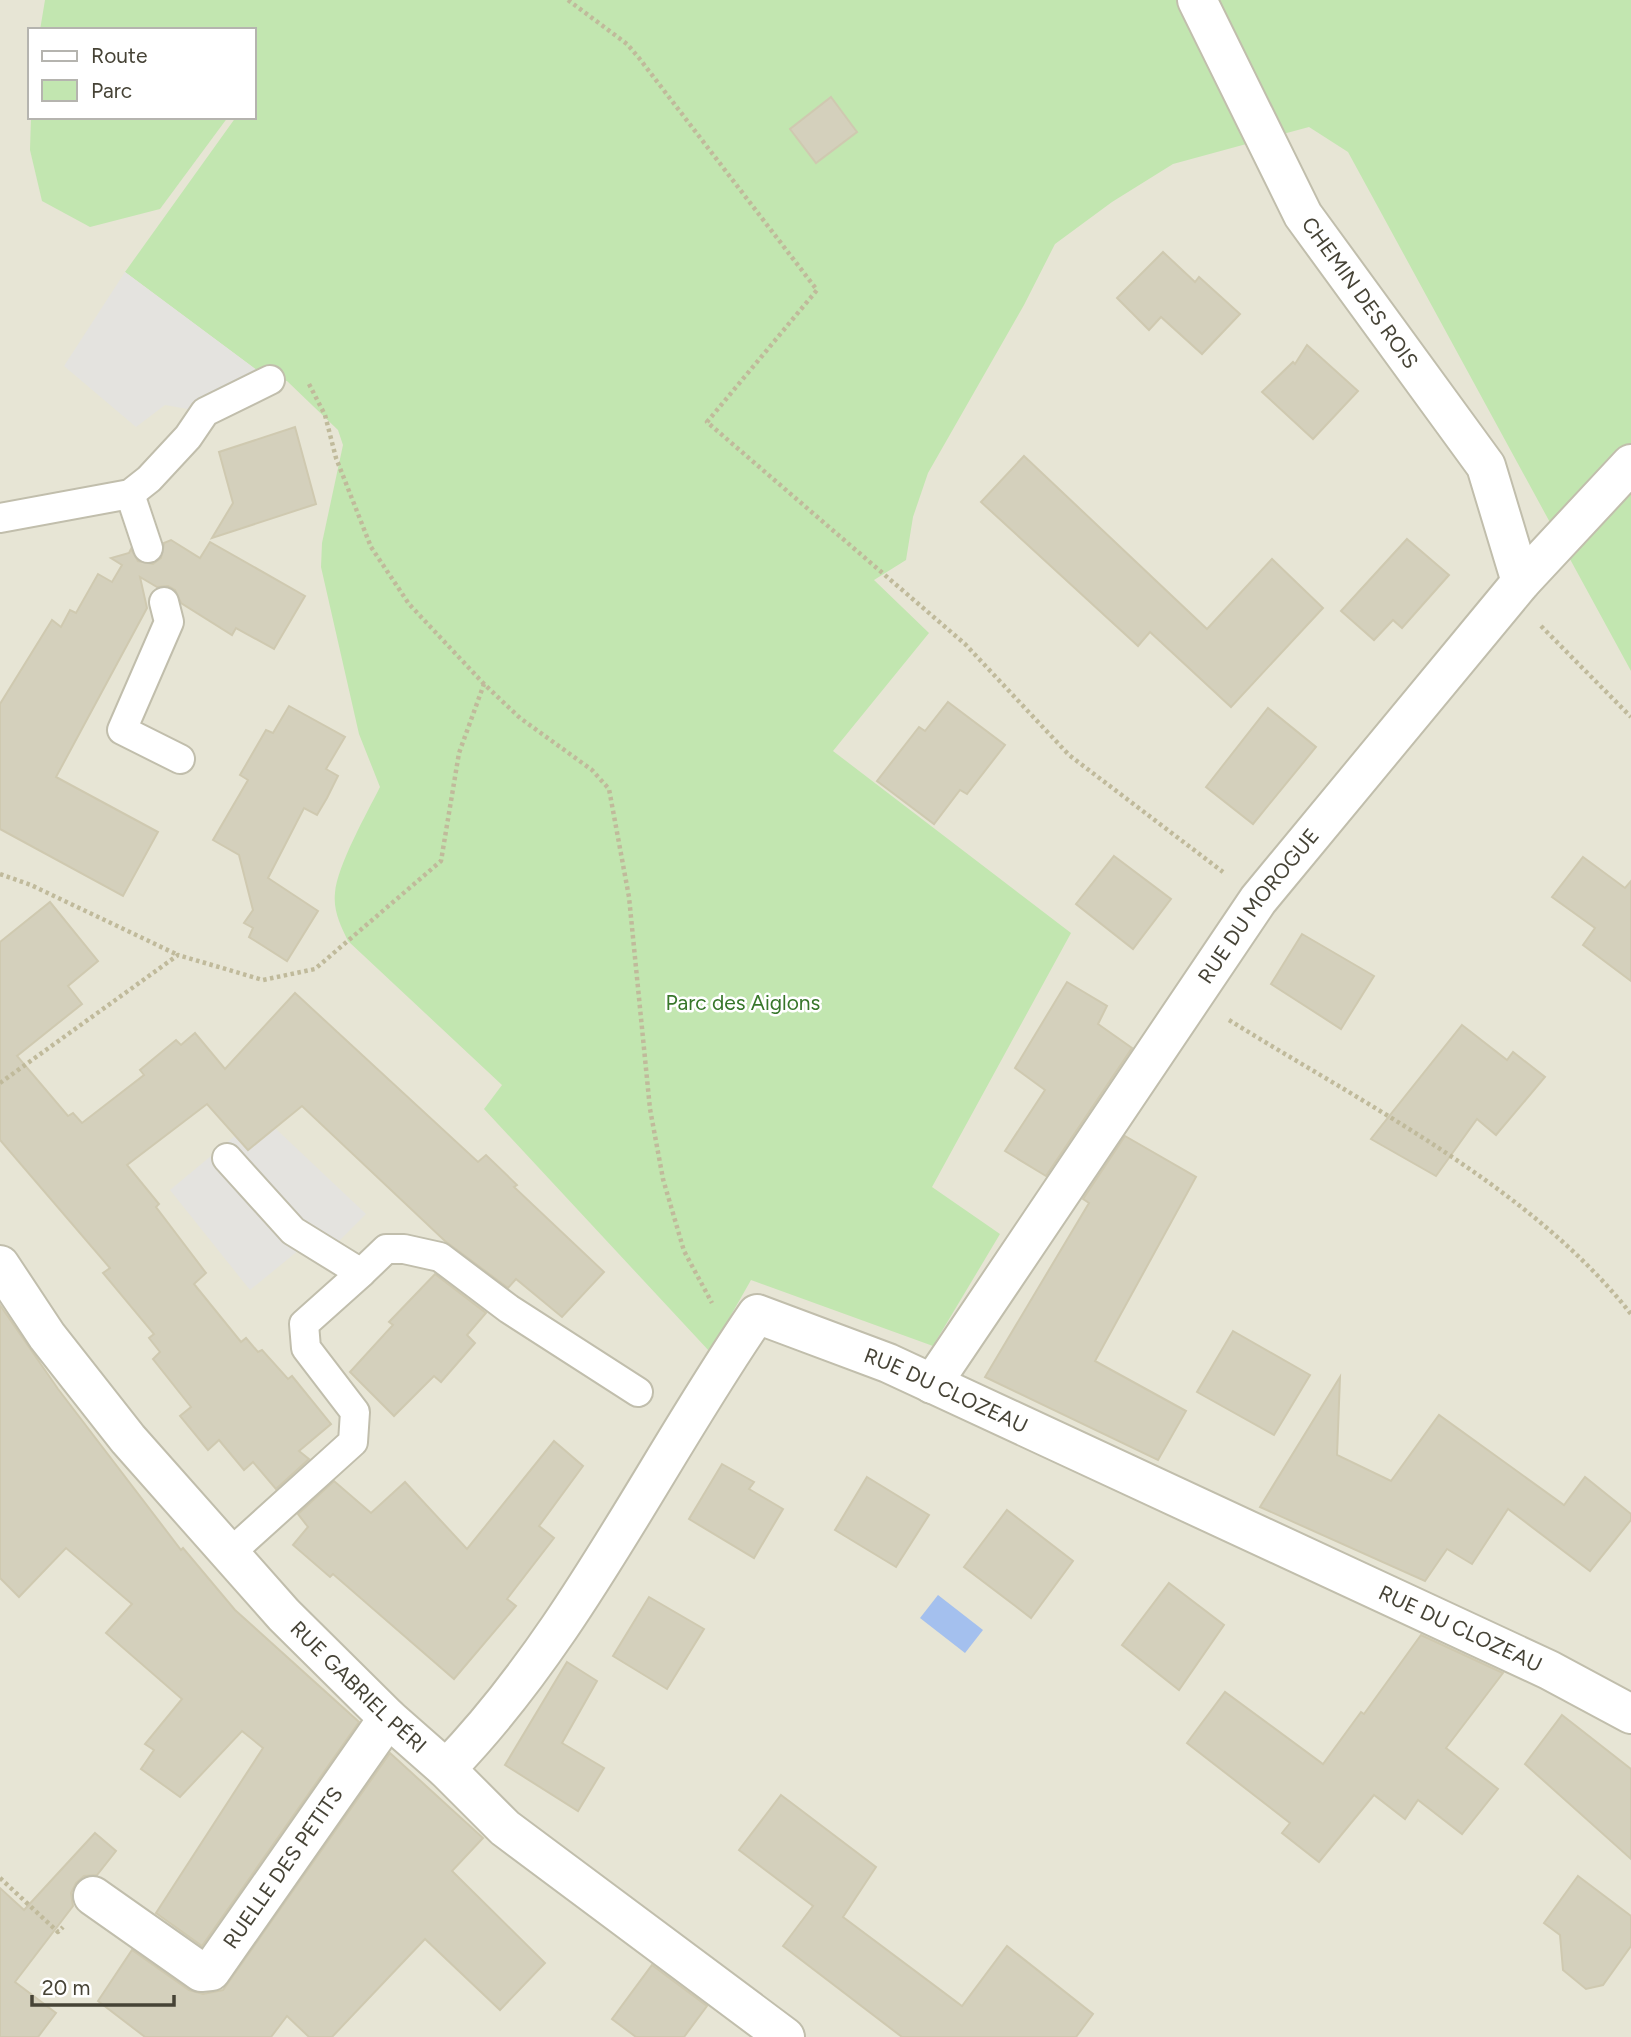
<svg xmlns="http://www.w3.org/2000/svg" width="1631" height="2037" font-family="Figtree,sans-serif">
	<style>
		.residential { fill: #e7e5d5; fill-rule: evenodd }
		.green { fill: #c2e6b0 }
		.parking { fill: #e4e3df }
		.water { fill: #a4c0ee }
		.building { fill: #d4d0bc; stroke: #cfc9b0; stroke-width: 2 }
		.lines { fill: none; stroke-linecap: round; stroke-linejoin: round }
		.lane-casing { stroke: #c1beac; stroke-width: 32 }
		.street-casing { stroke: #c1beac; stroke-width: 42 }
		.path { stroke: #c0ba9b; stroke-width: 4.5; stroke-dasharray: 3.5 3.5; stroke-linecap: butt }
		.lane { stroke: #fff; stroke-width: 28 }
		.street { stroke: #fff; stroke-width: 38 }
		.labels { text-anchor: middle; stroke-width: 5; stroke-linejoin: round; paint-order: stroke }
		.street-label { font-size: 21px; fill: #464336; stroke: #fff }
		.park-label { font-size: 21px; fill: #37762a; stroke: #fff }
	</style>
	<rect width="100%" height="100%" fill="#f3f2e7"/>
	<path class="residential" d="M0,0H1631V2037H0ZM30,30H254V117H30Z"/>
	<g class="green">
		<path d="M45,0H1631V671L1348,152L1309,127L1173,164L1112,202L1055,244L1024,305L928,473L913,517L906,560L874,580L929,633L833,751L1071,933L932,1187L1000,1234L933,1346L751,1280L710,1352L484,1109L502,1085L348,941C341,926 333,911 335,893C337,866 367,813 380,787L359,734L321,567L322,543L343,445L338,430L287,381L270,380L125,272L236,117H254V30H40Z"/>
		<polygon points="31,117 228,117 160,209 90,227 42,201 30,150"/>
	</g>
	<g class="parking">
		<polygon points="125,272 270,380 205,412 165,405 136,427 64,366"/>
		<polygon points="275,1128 366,1214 327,1253 299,1250 250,1290 170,1190 235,1136 248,1150"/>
	</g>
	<polygon class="water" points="938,1595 983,1630 965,1653 920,1618"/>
	<g class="building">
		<polygon points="831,97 857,132 816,163 790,129"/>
		<polygon points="1163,252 1195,282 1199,277 1240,314 1202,354 1161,317 1149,330 1117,298"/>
		<polygon points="1307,345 1358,391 1313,439 1262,392 1293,362 1295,364"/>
		<polygon points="295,427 316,504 212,538 233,503 219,452"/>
		<polygon points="1024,456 1207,629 1272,559 1323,608 1231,707 1150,632 1138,646 981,502"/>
		<polygon points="1407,539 1449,575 1402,628 1393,620 1374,640 1341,611"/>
		<polygon points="171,540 200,558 210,542 305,596 274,649 236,628 232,635 181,603 175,590 168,586 157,587 140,577 147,608 56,777 158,832 123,896 0,829 0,704 52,620 61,627 70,610 76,613 98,574 112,582 122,565 111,558 129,553 131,549 138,561 153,564 161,558 164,543"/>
		<polygon points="948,702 1005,745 967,794 960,790 934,824 877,781 919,727 925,731"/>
		<polygon points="289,706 345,737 326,769 338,776 327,798 317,815 304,808 268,878 318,911 287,961 249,937 253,928 244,923 253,910 239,855 213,840 248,780 240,775 266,730 273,733"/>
		<polygon points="1268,708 1316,747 1253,824 1206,787"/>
		<polygon points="1114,856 1171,899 1133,949 1076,904"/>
		<polygon points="1583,857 1625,888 1631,881 1631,981 1583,945 1595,928 1552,897"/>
		<polygon points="50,902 98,961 68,986 82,1004 17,1056 68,1116 73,1113 82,1123 144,1075 140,1070 176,1040 181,1045 195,1033 225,1069 295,993 478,1162 486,1155 517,1185 514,1187 604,1272 562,1317 516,1279 508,1288 445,1241 302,1106 248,1150 207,1104 127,1165 159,1204 156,1207 206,1273 194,1284 241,1342 246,1338 258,1352 262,1350 288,1379 292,1376 331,1424 299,1451 309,1459 276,1489 253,1462 244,1470 219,1440 208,1450 180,1416 191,1407 153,1359 160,1352 149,1338 154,1334 103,1273 110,1268 0,1140 0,942"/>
		<polygon points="1302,934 1374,976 1341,1029 1271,984"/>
		<polygon points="1067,982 1107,1006 1098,1024 1132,1048 1046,1176 1005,1151 1045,1090 1015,1068"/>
		<polygon points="1462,1025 1507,1060 1513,1052 1545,1077 1496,1135 1477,1119 1436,1176 1371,1139"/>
		<polygon points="1125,1136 1196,1177 1095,1361 1186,1411 1158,1460 985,1377 1089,1203 1083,1199"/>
		<polygon points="435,1274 486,1313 467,1335 475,1343 441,1382 434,1376 394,1416 350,1372 393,1325 389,1322"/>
		<polygon points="0,1305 58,1389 181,1550 183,1548 235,1610 359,1722 202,1946 156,1913 263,1748 242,1731 180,1797 141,1769 154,1750 145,1744 182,1699 106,1633 132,1604 66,1548 19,1597 0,1578"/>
		<polygon points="1233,1331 1310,1375 1274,1435 1197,1392"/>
		<polygon points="1340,1377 1337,1455 1391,1481 1439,1415 1564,1505 1585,1477 1631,1514 1631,1520 1590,1571 1508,1509 1472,1564 1447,1549 1425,1581 1260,1507"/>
		<polygon points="554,1441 583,1466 539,1526 554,1538 507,1599 516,1606 454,1679 333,1574 330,1577 293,1545 308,1527 298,1514 334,1481 371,1513 405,1482 467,1549"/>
		<polygon points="722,1464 754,1482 749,1489 783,1509 754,1558 689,1519"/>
		<polygon points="867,1477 929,1515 896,1567 835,1530"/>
		<polygon points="1007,1510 1073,1561 1031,1618 964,1567"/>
		<polygon points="1169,1583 1224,1625 1179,1690 1122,1645"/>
		<polygon points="649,1597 704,1629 667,1689 613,1656"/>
		<polygon points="1421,1635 1503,1673 1446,1748 1498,1789 1462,1834 1418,1800 1405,1819 1374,1795 1319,1862 1282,1833 1290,1823 1187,1743 1225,1692 1323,1764 1361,1712 1364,1714"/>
		<polygon points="567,1662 597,1681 562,1743 604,1768 578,1811 505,1765"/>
		<polygon points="1562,1715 1631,1769 1631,1859 1525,1764"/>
		<polygon points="390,1753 483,1838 452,1871 545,1963 500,2010 425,1939 332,2037 309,2037 287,2016 271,2037 145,2037 98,2001 132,1950 189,1990 203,1994 223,1990"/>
		<polygon points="781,1795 876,1867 843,1917 962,2006 1007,1946 1093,2014 1076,2037 902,2037 783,1946 813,1906 739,1850"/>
		<polygon points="95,1833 116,1851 97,1875 84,1876 76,1883 71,1893 73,1906 15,1982 56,2013 38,2037 0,2037 0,1888 24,1910"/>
		<polygon points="1578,1876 1631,1916 1631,1946 1603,1985 1586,1989 1563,1970 1560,1935 1544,1923"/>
		<polygon points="652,1965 707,2006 684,2037 636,2037 612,2019"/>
	</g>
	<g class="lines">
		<g class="lane-casing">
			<g id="lane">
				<polyline points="130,494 148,548"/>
				<polyline points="0,518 130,494 149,479 188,437 205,412 270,380"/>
				<polyline points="164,602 169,622 122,730 180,759"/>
				<polyline points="227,1158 293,1231 361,1273 386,1249 404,1249 440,1257 509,1309 638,1392"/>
				<polyline points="229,1554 353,1442 355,1412 306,1348 304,1324 361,1273"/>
			</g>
		</g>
		<g class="street-casing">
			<g id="street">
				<path id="s1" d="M1197,0L1303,215L1486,466L1521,582"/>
				<path id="s2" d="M0,1265L47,1336L128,1439L284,1615L388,1718L446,1769L505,1828L785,2037"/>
				<path id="s3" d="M932,1384L1258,900L1521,582L1631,464"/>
				<path id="s4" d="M446,1769C572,1640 655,1462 757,1314L888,1363L1549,1670L1631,1714"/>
				<path id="s5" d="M93,1896L201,1972L211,1971L388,1718"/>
			</g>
		</g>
		<g class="path">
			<polyline points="568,0 627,44 639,58 817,290 707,422 965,644 1069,755 1223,872"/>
			<polyline points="309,384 325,415 336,458 371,547 409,604 484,684 520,718 592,770 609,789 629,897 650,1109 663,1179 684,1251 712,1303"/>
			<polyline points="1541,626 1631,717"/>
			<polyline points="0,874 31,885 178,955"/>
			<path d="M1229,1020C1364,1104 1532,1188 1631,1314"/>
			<polyline points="0,1083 178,955 263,980 315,969 441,861 459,753 484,684"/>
			<polyline points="0,1878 58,1932 63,1927"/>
		</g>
		<use href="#lane" class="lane"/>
		<use href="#street" class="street"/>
	</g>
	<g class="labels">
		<g class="street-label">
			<text dy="7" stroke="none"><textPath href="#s1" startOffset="336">CHEMIN DES ROIS</textPath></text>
			<text dy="7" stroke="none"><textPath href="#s3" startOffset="579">RUE DU MOROGUE</textPath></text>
			<text dy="7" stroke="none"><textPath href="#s4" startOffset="756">RUE DU CLOZEAU</textPath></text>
			<text dy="7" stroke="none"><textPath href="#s4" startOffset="1323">RUE DU CLOZEAU</textPath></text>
			<text dy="7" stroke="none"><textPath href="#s2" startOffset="555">RUE GABRIEL PÉRI</textPath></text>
			<text dy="7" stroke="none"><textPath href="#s5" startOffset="268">RUELLE DES PETITS</textPath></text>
		</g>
		<g class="park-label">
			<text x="743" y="1010">Parc des Aiglons</text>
		</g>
	</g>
	<rect x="28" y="28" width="228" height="91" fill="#ffffff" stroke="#b5b4af" stroke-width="2"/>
	<rect x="42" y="51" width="35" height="10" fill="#ffffff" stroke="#b5b4af" stroke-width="2"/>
	<text x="91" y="63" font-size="21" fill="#464336">Route</text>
	<rect x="42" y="80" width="35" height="21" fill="#c2e6b0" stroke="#b5b4af" stroke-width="2"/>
	<text x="91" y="98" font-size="21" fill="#464336">Parc</text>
	<path d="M32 1995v10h142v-10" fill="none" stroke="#464336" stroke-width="3.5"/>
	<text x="42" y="1995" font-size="21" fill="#464336" stroke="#ffffff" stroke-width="5" paint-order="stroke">20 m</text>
</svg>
